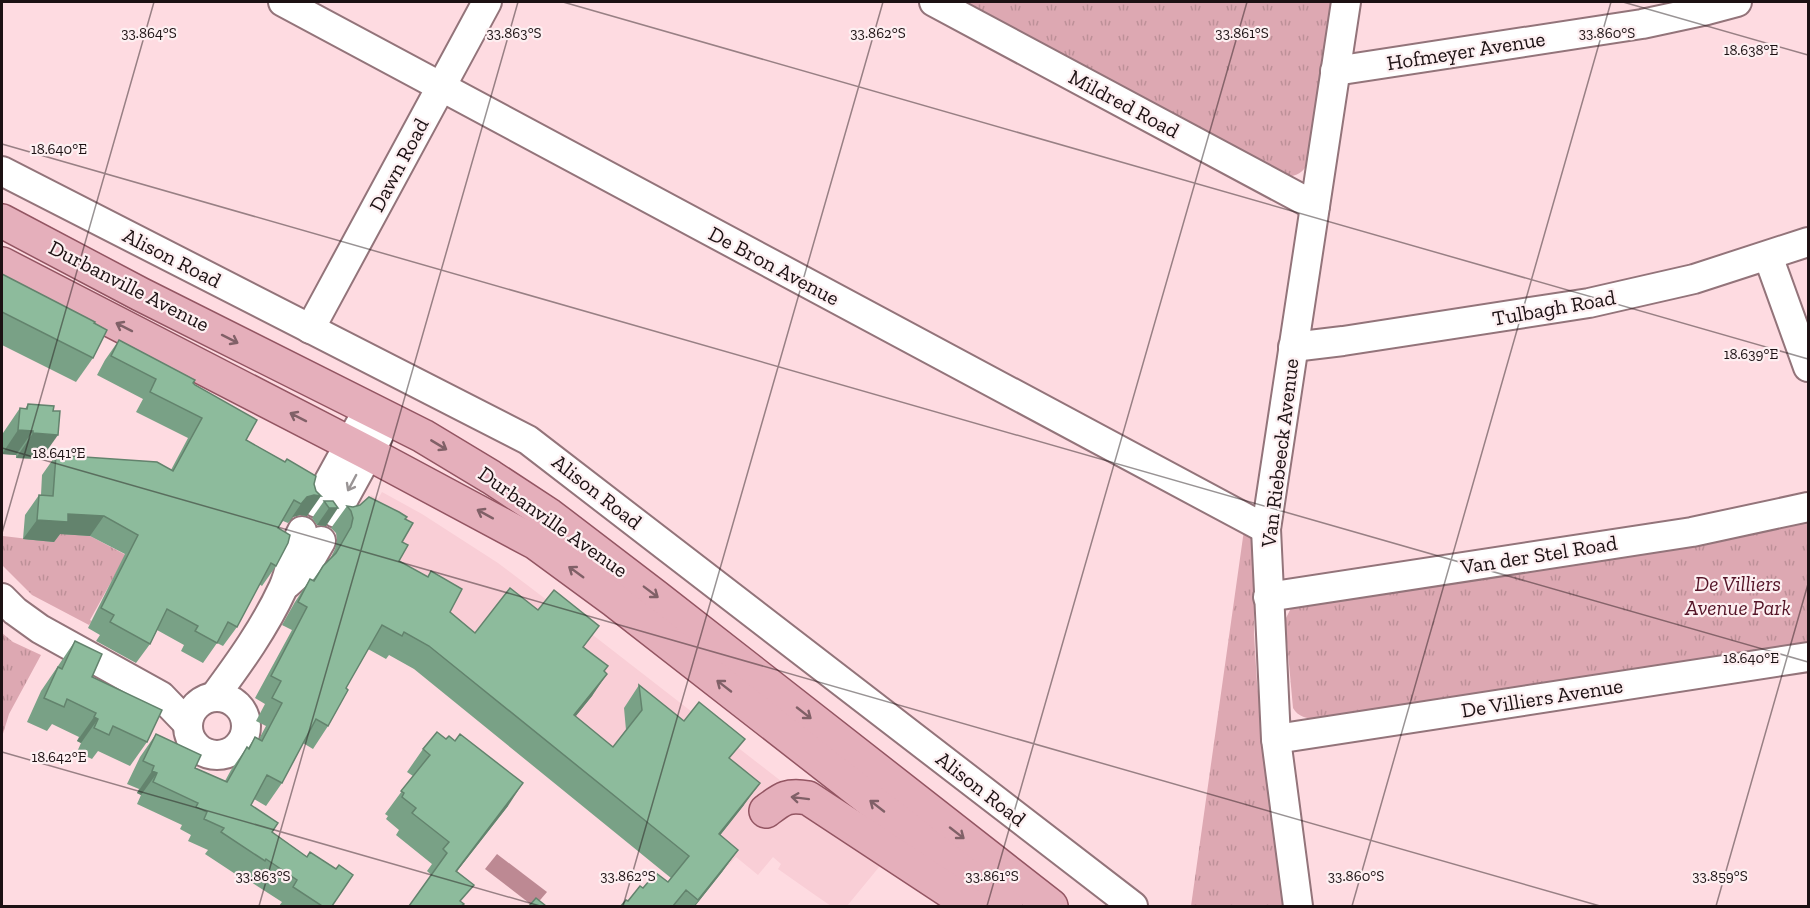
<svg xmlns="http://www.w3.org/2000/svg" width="1810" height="908" font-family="'Zilla Slab',serif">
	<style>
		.built { fill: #f9ced6 }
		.grass { fill: url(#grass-tufts) }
		.water { fill: #bd8993 }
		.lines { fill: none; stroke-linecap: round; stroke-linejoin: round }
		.minor-casing { stroke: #93747a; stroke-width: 32 }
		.major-casing { stroke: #935562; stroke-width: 36 }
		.minor { stroke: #fff; stroke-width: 28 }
		.major { stroke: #e5afbb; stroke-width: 33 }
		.wall { fill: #79a186 }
		.shaded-wall { fill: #63836d }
		.building { fill: #8dbb9c; stroke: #63836d; stroke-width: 1.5 }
		.oneway { stroke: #806067 }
		.oneway2 { stroke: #999495 }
		.ticks { fill: none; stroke: #1c1113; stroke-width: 1.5; stroke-opacity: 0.45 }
		.labels { text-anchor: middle; stroke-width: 4.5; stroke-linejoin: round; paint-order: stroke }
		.street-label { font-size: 21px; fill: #1c1113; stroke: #fdeff1 }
		.park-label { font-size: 21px; font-style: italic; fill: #541427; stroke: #fdeff1 }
		.ticks-label { font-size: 15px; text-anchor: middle; fill: #1c1113; stroke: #fdeff1; stroke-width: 4.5; stroke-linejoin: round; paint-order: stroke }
	</style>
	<defs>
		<pattern id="grass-tufts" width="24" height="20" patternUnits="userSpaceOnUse" patternTransform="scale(1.5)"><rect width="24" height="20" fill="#dda8b2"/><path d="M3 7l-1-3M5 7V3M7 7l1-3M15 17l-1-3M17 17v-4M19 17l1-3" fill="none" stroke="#bd9098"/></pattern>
	</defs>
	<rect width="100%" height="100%" fill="#fedbe1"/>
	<polygon class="built" points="382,492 422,514 498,563 589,632 884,861 847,906 831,906 815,895 778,869 781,864 773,857 758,875 736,857 722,872 453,656 292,630 277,622 290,599 302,606 330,545 353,507 362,500 368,503 371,495 378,499"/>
	<g class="grass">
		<path d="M956,2H1333L1309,162C1303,173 1297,176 1285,177Z"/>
		<path d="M1808,520V646L1341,717C1325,718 1302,724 1293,708L1285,620L1291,608Z"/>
		<polygon points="1244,530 1254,539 1254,634 1257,683 1284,906 1191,906"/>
		<polygon points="55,533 90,536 126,555 90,620 92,621 89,625 32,595 2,565 3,536 54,542"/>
		<polygon points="2,633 13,642 41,655 9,714 2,737"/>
	</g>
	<polygon class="water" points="497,854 547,892 535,906 533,906 485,869"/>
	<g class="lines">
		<g class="minor-casing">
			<g id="minor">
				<polyline points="283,2 1266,529"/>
				<polyline points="934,2 1315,206"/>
				<polyline points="1335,71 1642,24 1707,10 1737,2"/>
				<polyline points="2,171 528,440 1133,906"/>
				<polyline points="1768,256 1808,367"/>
				<polyline points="310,329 487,2"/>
				<polyline points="1293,347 1343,341 1589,303 1694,279 1808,242"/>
				<polyline points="317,503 369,408"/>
				<polyline points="336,513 388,418"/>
				<polyline points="287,584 306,567 321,541"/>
				<polyline points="1268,597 1692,532 1808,507"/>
				<polyline points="2,598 15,611 40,629 161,696 188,724"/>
				<circle cx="217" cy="726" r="29"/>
				<path d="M214,697C240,662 265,627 283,588C292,569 292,549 302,531"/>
				<polyline points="1276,739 1808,657"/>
				<polyline points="1298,906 1276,739 1266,529 1346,2"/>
			</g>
		</g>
		<g class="major-casing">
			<g id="major">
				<polyline points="2,221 140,294 423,436 491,477 549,515 655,596 1051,906"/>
				<polyline points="2,264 368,453 536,543 615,601 1006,906"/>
				<path d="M766,811C782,799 787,794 808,798L972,906"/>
			</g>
		</g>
		<use href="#minor" class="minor"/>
		<use href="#major" class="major"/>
	</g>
	<g class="wall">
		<polygon points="2,274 93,358 76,382 2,345"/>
		<polygon points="119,340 193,383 246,440 285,462 307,516 300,515 293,517 288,523 283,521 278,528 276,566 262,586 259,584 237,627 223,646 217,643 203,663 181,651 184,645 157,630 150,644 136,663 96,641 100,635 88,628 125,554 90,536 60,534 54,542 23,539 25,515 39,495 41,495 42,475 56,455 171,470 188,438 136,412 143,399 97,375 105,360"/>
		<polygon points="28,404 41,459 16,458 16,455 2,454 3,433 20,408 25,409"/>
		<polygon points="324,501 333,501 326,526 317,525 312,518"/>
		<polygon points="347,506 405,519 399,561 427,577 431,571 450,612 475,633 584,647 604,671 592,696 575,717 613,747 626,730 624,708 639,685 730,759 744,805 720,835 738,850 722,872 695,906 621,906 643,888 668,882 671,878 414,669 389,655 386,659 368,649 346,688 328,726 313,749 303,743 282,783 266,806 254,799 251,805 272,832 332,906 279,906 282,902 251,882 249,883 205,854 208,850 188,841 191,835 180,829 182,825 137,804 141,795 137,793 139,789 127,784 140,757 156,734 195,768 225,781 231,770 247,747 248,748 255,737 259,739 266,726 256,721 265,704 255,698 292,630 282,625 295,602 310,579 312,581 323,566 330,559 335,549 337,540 336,533 331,528"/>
		<polygon points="75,641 92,677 147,742 130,766 98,751 92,759 77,752 81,743 77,741 79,737 52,724 47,731 27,722 41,691"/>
		<polygon points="423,749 508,806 457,871 461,902 427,871 432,864 396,835 399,830 386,819 388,816 385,814 413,776 407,772"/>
	</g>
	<g class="shaded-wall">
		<polygon points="18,430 33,431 16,455 2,454"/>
		<polygon points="33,433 58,435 41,459 16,458"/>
		<polygon points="314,495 321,496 307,516 300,515 293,517 288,523 301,504 307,497"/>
		<polygon points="329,508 338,508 326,526 317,525"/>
		<polygon points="68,514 104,516 90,536 60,534 54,542 23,539 37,520"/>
		<polygon points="607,674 592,696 558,738 574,715"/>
		<polygon points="94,717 98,719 81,743 77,741"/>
		<polygon points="152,771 157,773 141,795 137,793"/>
		<polygon points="523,783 508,806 440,893 456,871"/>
		<polygon points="760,783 744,805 703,857 719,834"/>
		<polygon points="738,850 722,872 695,906 694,906"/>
	</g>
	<g class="building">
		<polygon points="2,274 95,322 94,323 107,330 93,358 2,312"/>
		<polygon points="119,340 195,380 193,383 195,385 257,420 246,440 285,462 287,459 316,476 314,484 316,491 321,496 314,495 307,497 301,504 294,500 278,528 290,535 288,543 276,566 271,563 237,627 228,622 217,643 195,631 198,626 167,609 150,644 110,622 114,615 101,608 138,535 104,516 68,514 68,522 37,520 39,495 53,496 56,455 157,462 173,471 202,418 150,392 156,379 111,356"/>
		<polygon points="28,404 54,406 53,411 60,411 58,435 33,433 33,431 18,430 20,408 27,409"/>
		<polygon points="369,497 399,512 407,517 405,519 413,523 402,542 408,545 399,561 428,577 431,571 462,589 450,612 475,633 510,588 538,610 554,590 599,626 583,647 608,666 604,671 607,674 574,715 613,747 642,710 639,685 684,721 699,702 745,739 729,758 760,783 719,834 738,850 698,900 686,890 673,906 621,906 626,900 628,901 640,886 643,888 656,873 668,882 689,856 429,646 404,632 402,636 382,625 346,688 348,690 328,726 316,719 282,783 267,775 251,805 278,823 272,832 307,857 310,852 336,869 339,865 353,875 332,906 322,906 293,887 297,880 266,859 265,861 221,832 224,828 204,819 207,812 196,807 198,803 153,782 157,773 152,771 154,766 143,761 156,734 201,755 195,768 227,782 247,747 249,749 255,737 262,741 282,703 272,698 281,681 271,676 307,607 298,602 310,579 314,581 323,566 336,553 351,527 353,518 351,511 347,506 353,507 360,505"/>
		<polygon points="324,501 333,501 338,508 329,508"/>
		<polygon points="75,641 102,654 92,677 162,710 147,742 113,726 109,735 94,728 98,719 94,717 96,713 67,699 64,707 44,698 58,667 62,669"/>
		<polygon points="437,732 446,739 449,736 455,741 460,734 523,783 456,871 474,885 460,901 464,904 461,906 409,906 447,853 443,849 449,842 412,813 416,808 402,797 404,793 401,791 430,755 423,749"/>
		<polygon points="536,898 546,906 529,906"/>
	</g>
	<defs><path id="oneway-shaft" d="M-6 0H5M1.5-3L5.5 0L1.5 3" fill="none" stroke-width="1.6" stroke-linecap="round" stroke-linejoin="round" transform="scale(1.5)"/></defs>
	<g class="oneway">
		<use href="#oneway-shaft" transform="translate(124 327) rotate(-153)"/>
		<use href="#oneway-shaft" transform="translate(230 339) rotate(27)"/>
		<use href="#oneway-shaft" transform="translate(298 417) rotate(-153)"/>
		<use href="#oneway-shaft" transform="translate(439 445) rotate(31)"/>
		<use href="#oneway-shaft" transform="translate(485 514) rotate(-151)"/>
		<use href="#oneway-shaft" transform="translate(576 572) rotate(-144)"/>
		<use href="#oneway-shaft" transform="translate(651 592) rotate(37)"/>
		<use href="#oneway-shaft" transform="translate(724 686) rotate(-142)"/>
		<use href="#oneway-shaft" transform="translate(804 713) rotate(38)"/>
		<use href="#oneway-shaft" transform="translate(800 798) rotate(-173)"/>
		<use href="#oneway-shaft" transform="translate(877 806) rotate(-142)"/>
		<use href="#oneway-shaft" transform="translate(957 833) rotate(38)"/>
	</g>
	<use class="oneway2" href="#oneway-shaft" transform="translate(352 483) rotate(118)"/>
	<path class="ticks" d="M563,2L1808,359M1623,2L1808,55M2,144L1808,662M2,448L1600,906M2,533L154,2M2,752L540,906M259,906L518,2M623,906L883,2M987,906L1247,2M1352,906L1611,2M1716,906L1808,584"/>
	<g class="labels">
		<g class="street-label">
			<text transform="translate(1466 51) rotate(-9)" y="7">Hofmeyer Avenue</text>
			<text transform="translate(1124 104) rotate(28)" y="7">Mildred Road</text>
			<text transform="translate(399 165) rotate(-62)" y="7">Dawn Road</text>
			<text transform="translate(172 258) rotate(27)" y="7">Alison Road</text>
			<text transform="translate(774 266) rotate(28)" y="7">De Bron Avenue</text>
			<text transform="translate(129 286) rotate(27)" y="7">Durbanville Avenue</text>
			<text transform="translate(1554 308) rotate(-10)" y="7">Tulbagh Road</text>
			<text transform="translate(1280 453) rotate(-83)" y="7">Van Riebeeck Avenue</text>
			<text transform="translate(597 492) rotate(38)" y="7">Alison Road</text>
			<text transform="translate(553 522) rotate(35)" y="7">Durbanville Avenue</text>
			<text transform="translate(1539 555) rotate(-9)" y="7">Van der Stel Road</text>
			<text transform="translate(1542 698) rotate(-9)" y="7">De Villiers Avenue</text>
			<text transform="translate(981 789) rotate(38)" y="7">Alison Road</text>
		</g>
		<g class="park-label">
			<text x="1738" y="591">De Villiers<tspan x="1738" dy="24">Avenue Park</tspan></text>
		</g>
	</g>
	<g class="ticks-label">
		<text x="149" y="38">33.864°S</text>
		<text x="514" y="38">33.863°S</text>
		<text x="878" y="38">33.862°S</text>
		<text x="1242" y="38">33.861°S</text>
		<text x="1607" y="38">33.860°S</text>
		<text x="1751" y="55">18.638°E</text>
		<text x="59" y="154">18.640°E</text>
		<text x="1751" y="359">18.639°E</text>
		<text x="59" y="458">18.641°E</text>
		<text x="1751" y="663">18.640°E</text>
		<text x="59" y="762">18.642°E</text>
		<text x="263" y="881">33.863°S</text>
		<text x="628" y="881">33.862°S</text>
		<text x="992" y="881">33.861°S</text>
		<text x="1356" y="881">33.860°S</text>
		<text x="1720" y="881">33.859°S</text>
	</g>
	<rect width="1810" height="908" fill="none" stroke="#1c1113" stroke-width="6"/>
</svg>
